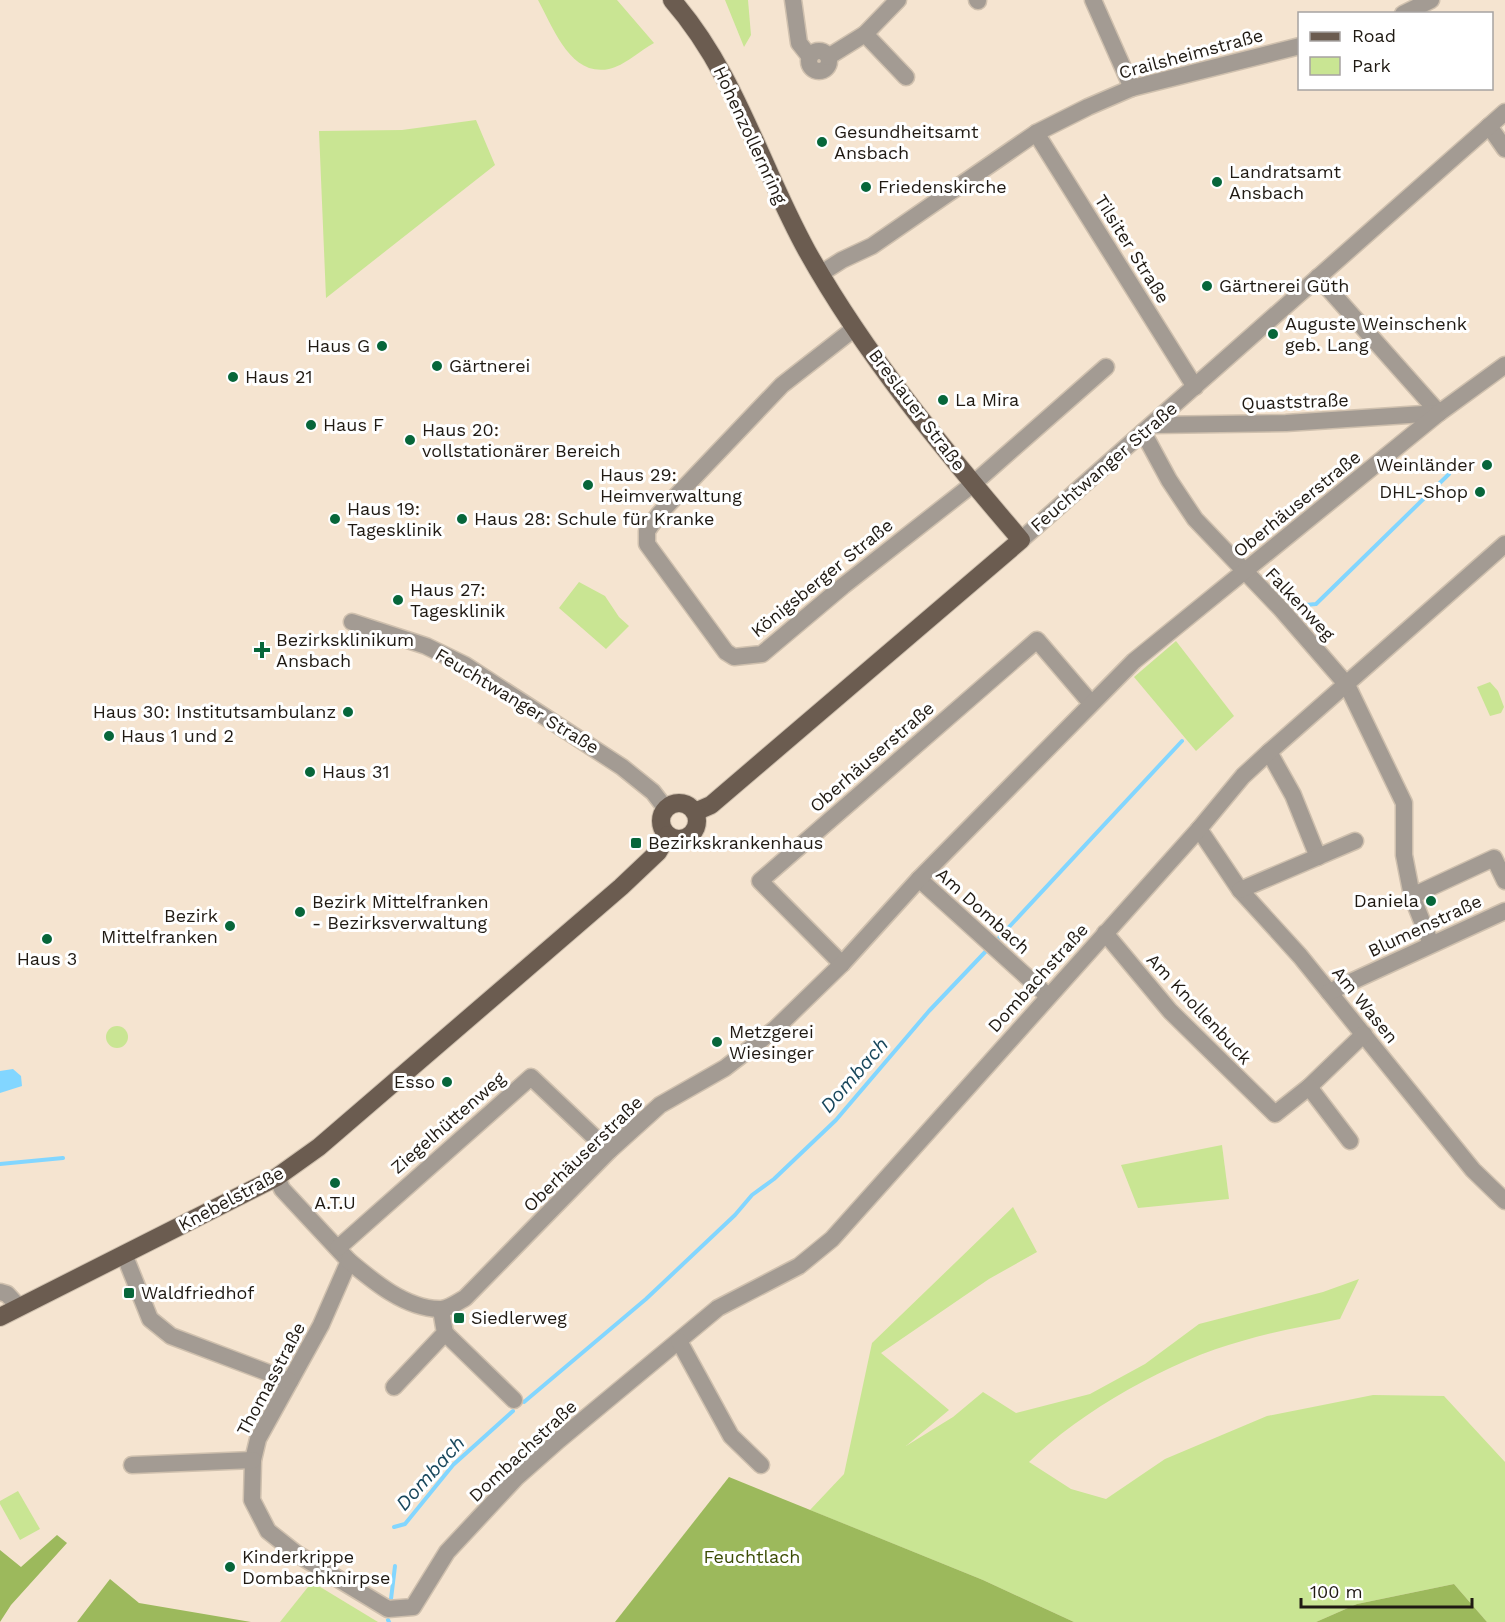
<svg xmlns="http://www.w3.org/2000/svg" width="1505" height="1622" font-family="'Work Sans',sans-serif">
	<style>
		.green { fill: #c9e593 }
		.forest { fill: #9cb95c }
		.water { fill: #82d6ff }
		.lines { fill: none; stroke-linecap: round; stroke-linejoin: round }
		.stream { stroke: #82d6ff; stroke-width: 4 }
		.minor-casing { stroke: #cfc0ae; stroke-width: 19 }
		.major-casing { stroke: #cfc0ae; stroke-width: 20 }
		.minor { stroke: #a39b93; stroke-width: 16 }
		.major { stroke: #6b5c50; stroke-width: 18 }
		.poi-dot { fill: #07663a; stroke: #fff; stroke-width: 2 }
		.labels { text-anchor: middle; stroke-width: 6; stroke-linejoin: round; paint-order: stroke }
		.street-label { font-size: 18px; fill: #201a13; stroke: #fff }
		.poi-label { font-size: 18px; fill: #201a13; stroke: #fff; text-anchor: start }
		.park-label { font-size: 18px; fill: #3b4c04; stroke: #fff }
		.water-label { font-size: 20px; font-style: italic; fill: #18475c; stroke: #fff }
	</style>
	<rect width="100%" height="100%" fill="#f5e4d0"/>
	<g class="green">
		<path d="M538,0H617L654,43C641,50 624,66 609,69C570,77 553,27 538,0Z"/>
		<polygon points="725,0 748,0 751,35 744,47"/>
		<polygon points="476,120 495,165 326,298 319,131 402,130"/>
		<polygon points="579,582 605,596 619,617 629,626 606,649 559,608"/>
		<polygon points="1176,641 1234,716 1196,751 1134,677"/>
		<polygon points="1490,682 1498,691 1504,707 1501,713 1490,716 1477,687"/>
		<circle cx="117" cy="1037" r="11"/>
		<polygon points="1222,1145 1229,1199 1138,1208 1121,1165"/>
		<path d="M1013,1207L1037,1252L989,1279L881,1353L949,1410L906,1446L953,1417L983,1392L1016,1413L1090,1394L1145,1364L1199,1324L1323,1292L1359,1279L1340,1319C1308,1326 1274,1331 1242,1341C1171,1360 1081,1411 1029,1462L1071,1489L1106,1499L1165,1459L1267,1416L1373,1395L1444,1396L1505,1462V1622H1487L1454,1584L1357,1604L1316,1622H1074L983,1580L810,1510L844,1474L872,1343Z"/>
		<polygon points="18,1491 40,1529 20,1540 0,1504 0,1501"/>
		<polygon points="312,1582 378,1622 280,1622"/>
	</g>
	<g class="forest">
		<polygon points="729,1477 983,1580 1074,1622 615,1622"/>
		<polygon points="57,1535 67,1543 11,1605 0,1622 0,1550 21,1567"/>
		<polygon points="110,1579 139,1603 251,1622 77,1622"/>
		<polygon points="1454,1584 1487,1622 1316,1622 1357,1604"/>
	</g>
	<polygon class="water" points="13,1069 21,1076 22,1086 0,1093 0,1071"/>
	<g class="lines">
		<g class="stream">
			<polyline points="1295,606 1316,604 1449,474"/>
			<polyline points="996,941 1182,741"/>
			<polyline points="0,1164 63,1158"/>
			<polyline points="524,1402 646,1299 735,1215 752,1195 774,1179 836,1120 929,1011 988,949"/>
			<polyline points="394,1527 405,1524 453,1465 513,1411"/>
			<polyline points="391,1599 395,1566"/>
			<polyline points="388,1620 389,1622"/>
		</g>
		<g class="minor-casing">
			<g id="minor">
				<polyline points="793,0 799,43 810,57"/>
				<polyline points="977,0 978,1"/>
				<polyline points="1093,0 1132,88"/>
				<polyline points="1403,14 1431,0"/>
				<polyline points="865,34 906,77"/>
				<circle cx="819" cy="61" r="10"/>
				<polyline points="828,57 865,34 898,0"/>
				<polyline points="1489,126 1505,149"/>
				<polyline points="1036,133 1195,387"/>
				<polyline points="820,274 842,260 872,246 1036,133 1088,107 1132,88 1300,46"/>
				<polyline points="1318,277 1439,413"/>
				<polyline points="855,328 782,385 659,514 647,531 647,544 726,652 734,657 762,654 843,586 973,484 1106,367"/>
				<polyline points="1153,425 1286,423 1439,413"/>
				<polyline points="1143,432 1169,480 1195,519 1281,609 1347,685 1404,803 1404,855 1412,896 1431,944"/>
				<polyline points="1021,540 1505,112"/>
				<polyline points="352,622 426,646 465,665 622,767 653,792 666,809"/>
				<polyline points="1269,752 1293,795 1318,857"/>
				<polyline points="1199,829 1240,890 1300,956 1473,1170 1505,1201"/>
				<polyline points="919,879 1048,996"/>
				<polyline points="1240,890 1355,841"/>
				<polyline points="1412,896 1494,858 1505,881"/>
				<polyline points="1105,933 1170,1011 1275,1114 1309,1087 1364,1034"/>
				<polyline points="842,964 760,881 1037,640 1090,702"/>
				<polyline points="1329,992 1505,911"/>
				<polyline points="1309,1087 1350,1141"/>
				<polyline points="277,1177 282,1189 349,1261 321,1325 258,1439 253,1460 252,1500 268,1531 297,1554 388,1609 413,1607 447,1552 516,1478 559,1440 718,1308 799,1266 832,1239 1199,829 1243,776 1269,752 1505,544"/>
				<polyline points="338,1248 531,1077 609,1151"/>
				<polyline points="124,1254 150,1319 171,1336 290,1381"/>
				<path d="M349,1261C374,1282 405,1308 439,1309C447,1310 458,1302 465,1298L609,1151L660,1105L725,1068L775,1029L842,964L919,879L1134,661L1439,413L1505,365"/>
				<polyline points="0,1292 7,1294 19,1307"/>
				<polyline points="445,1333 514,1400"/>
				<polyline points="679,1341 731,1436 761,1465"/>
				<polyline points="394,1387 445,1333 441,1310"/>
				<polyline points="132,1465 253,1460"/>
			</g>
		</g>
		<g class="major-casing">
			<g id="major">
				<path d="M672,0C736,73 761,168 807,251C865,355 944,450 1021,540L711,805L695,812"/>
				<circle cx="679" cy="821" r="18"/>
				<polyline points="0,1317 277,1177 319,1147 621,887 658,852 668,835"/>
			</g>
		</g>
		<use href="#minor" class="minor"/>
		<use href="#major" class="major"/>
	</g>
	<g class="poi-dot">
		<circle cx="822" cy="142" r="6"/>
		<circle cx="1217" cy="182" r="6"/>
		<circle cx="866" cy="187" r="6"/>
		<circle cx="1207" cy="286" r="6"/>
		<circle cx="1273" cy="334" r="6"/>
		<circle cx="382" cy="346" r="6"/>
		<circle cx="437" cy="366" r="6"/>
		<circle cx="233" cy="377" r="6"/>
		<circle cx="943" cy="400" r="6"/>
		<circle cx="311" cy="425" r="6"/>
		<circle cx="410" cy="440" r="6"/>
		<circle cx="1487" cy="465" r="6"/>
		<circle cx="588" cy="485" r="6"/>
		<circle cx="1480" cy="492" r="6"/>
		<circle cx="335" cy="519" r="6"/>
		<circle cx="462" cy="519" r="6"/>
		<circle cx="398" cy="600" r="6"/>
		<path d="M259 641h6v6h6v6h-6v6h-6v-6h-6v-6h6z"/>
		<circle cx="348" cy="712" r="6"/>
		<circle cx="109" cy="736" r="6"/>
		<circle cx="310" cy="772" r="6"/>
		<rect x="630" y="837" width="12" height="12" rx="3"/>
		<circle cx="1431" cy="901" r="6"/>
		<circle cx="300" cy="912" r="6"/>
		<circle cx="230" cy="926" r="6"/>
		<circle cx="47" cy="939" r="6"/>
		<circle cx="717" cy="1042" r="6"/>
		<circle cx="447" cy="1082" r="6"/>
		<circle cx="335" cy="1183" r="6"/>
		<rect x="123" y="1287" width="12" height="12" rx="3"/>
		<rect x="453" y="1312" width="12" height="12" rx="3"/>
		<circle cx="230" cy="1567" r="6"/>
	</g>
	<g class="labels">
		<g class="street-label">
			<text transform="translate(1191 54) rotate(-15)" y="6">Crailsheimstraße</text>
			<text transform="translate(750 135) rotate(65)" y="6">Hohenzollernring</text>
			<text transform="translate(1132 249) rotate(58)" y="6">Tilsiter Straße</text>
			<text transform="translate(1295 402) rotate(-2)" y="6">Quaststraße</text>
			<text transform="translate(917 410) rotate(53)" y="6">Breslauer Straße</text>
			<text transform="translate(1104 467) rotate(-41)" y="6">Feuchtwanger Straße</text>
			<text transform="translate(1297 504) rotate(-39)" y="6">Oberhäuserstraße</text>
			<text transform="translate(822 578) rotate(-39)" y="6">Königsberger Straße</text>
			<text transform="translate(1300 604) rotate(47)" y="6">Falkenweg</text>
			<text transform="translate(517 701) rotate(31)" y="6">Feuchtwanger Straße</text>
			<text transform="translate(872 757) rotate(-41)" y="6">Oberhäuserstraße</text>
			<text transform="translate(983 911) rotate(42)" y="6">Am Dombach</text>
			<text transform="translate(1425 926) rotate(-25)" y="6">Blumenstraße</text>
			<text transform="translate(1038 978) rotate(-48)" y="6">Dombachstraße</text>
			<text transform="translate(1365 1005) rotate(51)" y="6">Am Wasen</text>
			<text transform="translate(1199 1009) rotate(47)" y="6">Am Knollenbuck</text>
			<text transform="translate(448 1123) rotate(-41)" y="6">Ziegelhüttenweg</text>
			<text transform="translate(583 1154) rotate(-44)" y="6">Oberhäuserstraße</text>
			<text transform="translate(231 1199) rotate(-28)" y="6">Knebelstraße</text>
			<text transform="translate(271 1379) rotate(-62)" y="6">Thomasstraße</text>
			<text transform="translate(523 1451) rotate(-43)" y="6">Dombachstraße</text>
		</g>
		<g class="poi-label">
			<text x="834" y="138">Gesundheitsamt<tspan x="834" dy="21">Ansbach</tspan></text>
			<text x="1229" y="178">Landratsamt<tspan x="1229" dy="21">Ansbach</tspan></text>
			<text x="878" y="193">Friedenskirche</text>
			<text x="1219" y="292">Gärtnerei Güth</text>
			<text x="1285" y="330">Auguste Weinschenk<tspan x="1285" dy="21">geb. Lang</tspan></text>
			<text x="370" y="352" text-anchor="end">Haus G</text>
			<text x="449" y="372">Gärtnerei</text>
			<text x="245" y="383">Haus 21</text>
			<text x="955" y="406">La Mira</text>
			<text x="323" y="431">Haus F</text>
			<text x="422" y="436">Haus 20:<tspan x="422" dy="21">vollstationärer Bereich</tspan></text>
			<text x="1475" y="471" text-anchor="end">Weinländer</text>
			<text x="600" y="481">Haus 29:<tspan x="600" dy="21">Heimverwaltung</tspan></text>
			<text x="1468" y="498" text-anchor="end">DHL-Shop</text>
			<text x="347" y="515">Haus 19:<tspan x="347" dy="21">Tagesklinik</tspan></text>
			<text x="474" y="525">Haus 28: Schule für Kranke</text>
			<text x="410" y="596">Haus 27:<tspan x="410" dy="21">Tagesklinik</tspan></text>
			<text x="276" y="646">Bezirksklinikum<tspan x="276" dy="21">Ansbach</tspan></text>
			<text x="336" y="718" text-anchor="end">Haus 30: Institutsambulanz</text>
			<text x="121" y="742">Haus 1 und 2</text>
			<text x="322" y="778">Haus 31</text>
			<text x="648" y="849">Bezirkskrankenhaus</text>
			<text x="1419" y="907" text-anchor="end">Daniela</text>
			<text x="312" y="908">Bezirk Mittelfranken<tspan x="312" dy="21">- Bezirksverwaltung</tspan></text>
			<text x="218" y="922" text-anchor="end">Bezirk<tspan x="218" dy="21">Mittelfranken</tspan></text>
			<text x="47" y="965" text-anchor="middle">Haus 3</text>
			<text x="729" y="1038">Metzgerei<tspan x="729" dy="21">Wiesinger</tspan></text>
			<text x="435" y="1088" text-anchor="end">Esso</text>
			<text x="335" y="1209" text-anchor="middle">A.T.U</text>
			<text x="141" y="1299">Waldfriedhof</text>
			<text x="471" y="1324">Siedlerweg</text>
			<text x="242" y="1563">Kinderkrippe<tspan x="242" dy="21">Dombachknirpse</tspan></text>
		</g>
		<g class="park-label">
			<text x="752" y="1563">Feuchtlach</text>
		</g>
		<g class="water-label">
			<text transform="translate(854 1075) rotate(-49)" y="7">Dombach</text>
			<text transform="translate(430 1473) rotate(-48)" y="7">Dombach</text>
		</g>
	</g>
	<rect x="1298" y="12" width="195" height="78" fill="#ffffff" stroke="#a6a3a1" stroke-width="1.5"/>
	<rect x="1310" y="32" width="30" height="9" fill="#6b5c50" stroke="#a6a3a1" stroke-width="1.5"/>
	<text x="1352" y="42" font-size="18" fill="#201a13">Road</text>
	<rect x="1310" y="57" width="30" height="18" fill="#c9e593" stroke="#a6a3a1" stroke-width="1.5"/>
	<text x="1352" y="72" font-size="18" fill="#201a13">Park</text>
	<path d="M1301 1598v9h171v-9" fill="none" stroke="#201a13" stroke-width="3"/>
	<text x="1310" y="1598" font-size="18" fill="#201a13" stroke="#ffffff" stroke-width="4.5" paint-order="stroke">100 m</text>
</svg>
